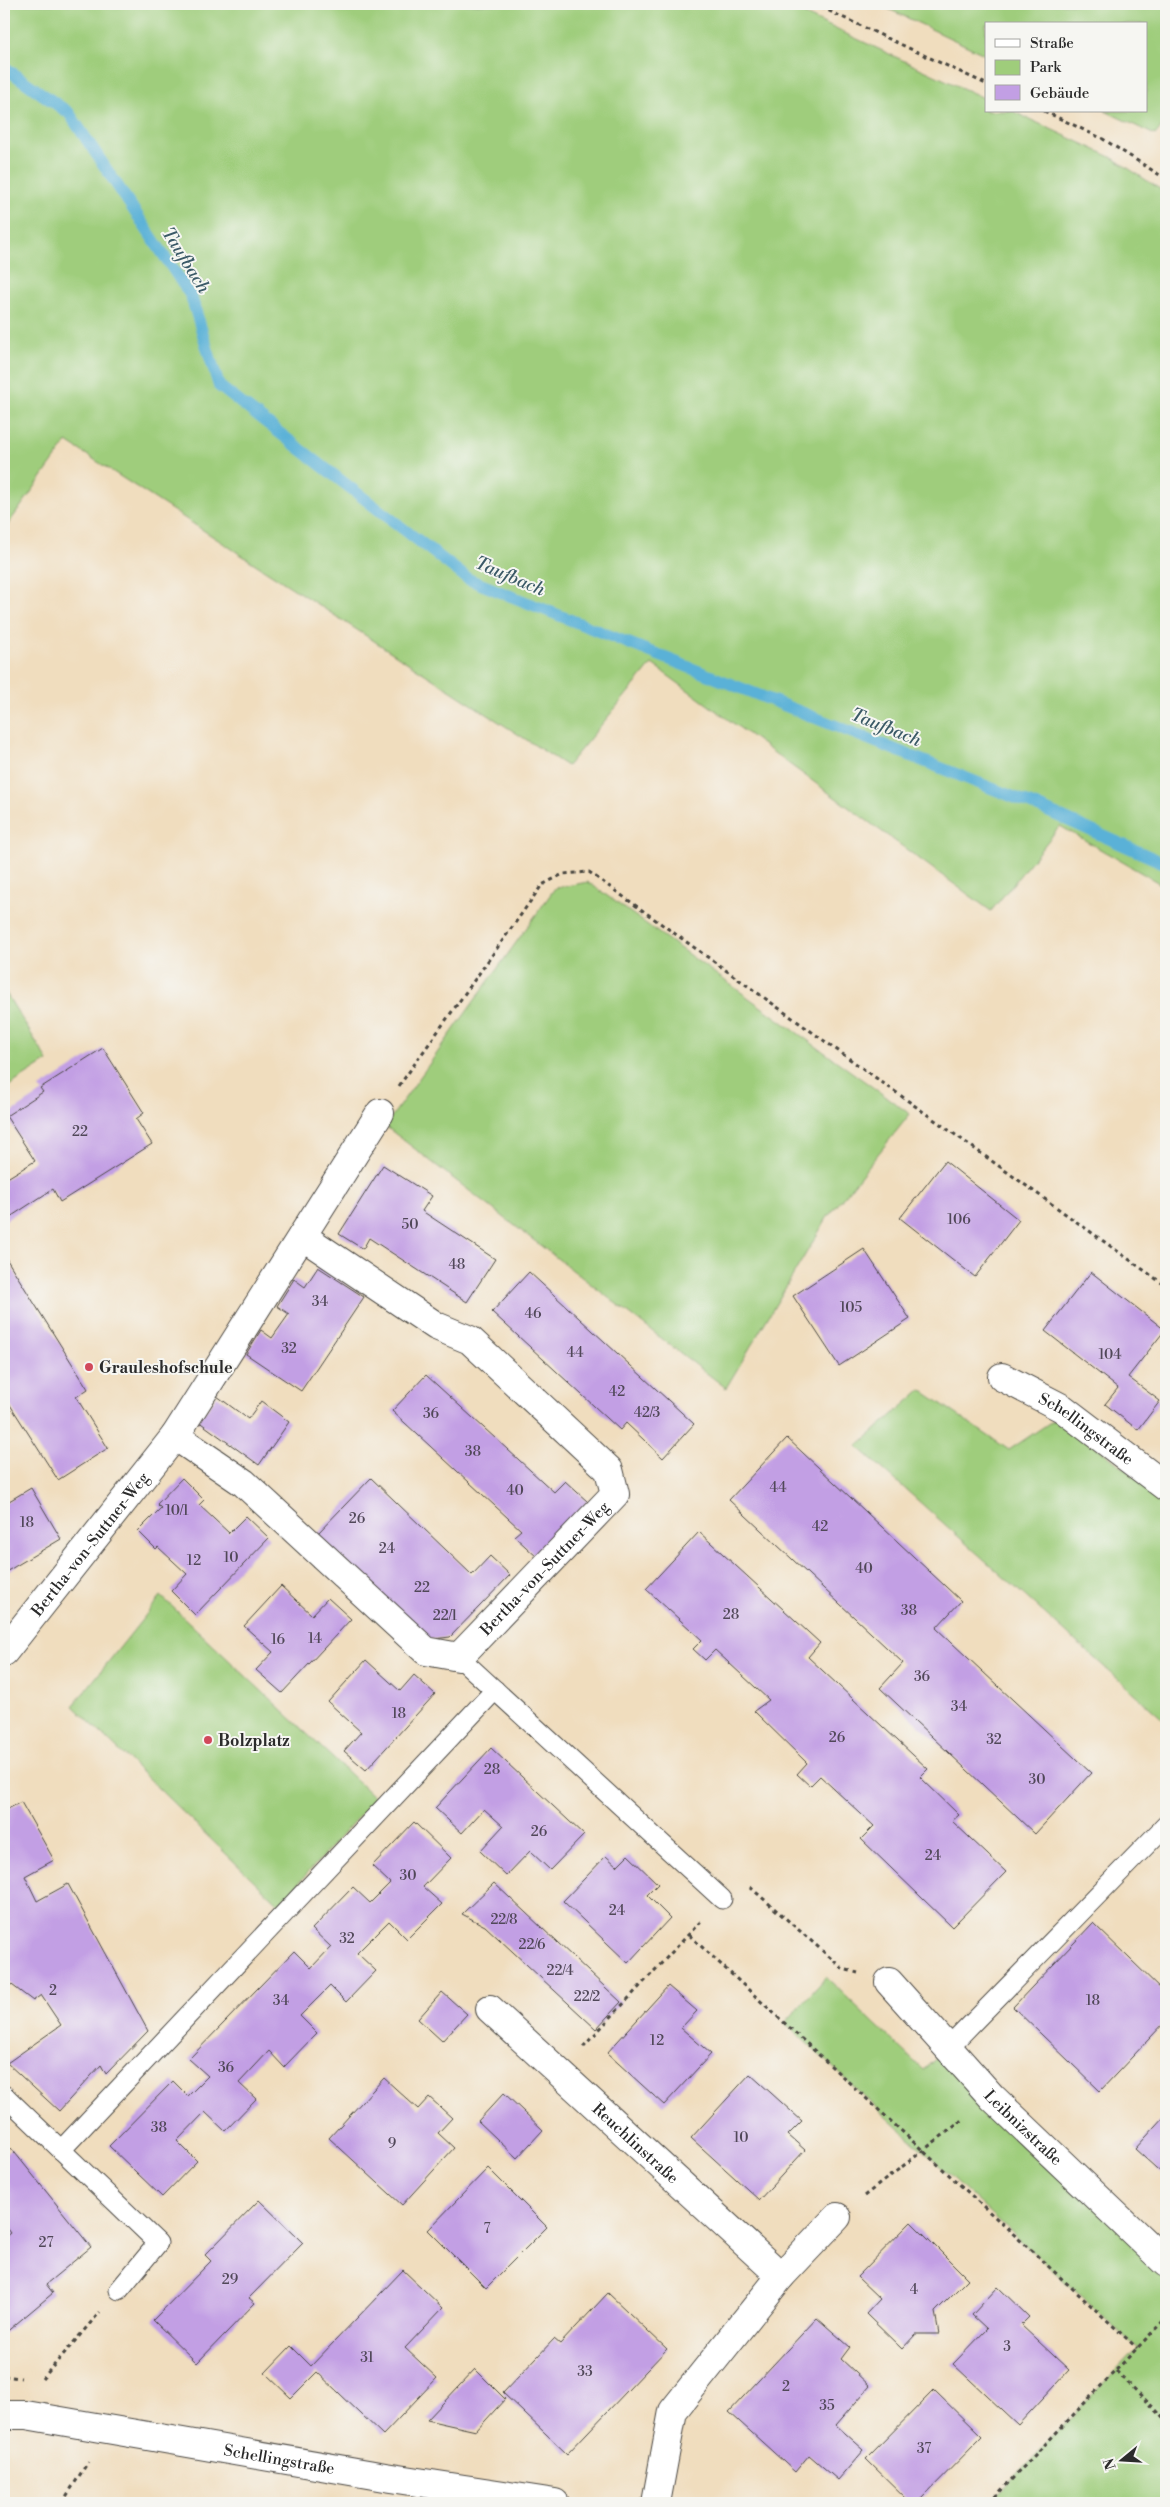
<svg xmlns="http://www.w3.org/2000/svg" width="1170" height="2507" font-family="'Libre Bodoni',serif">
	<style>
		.green { fill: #9fcd7b; stroke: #657c53 }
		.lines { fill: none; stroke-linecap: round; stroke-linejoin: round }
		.stream { stroke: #5ab1d7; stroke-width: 12 }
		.building { fill: #c29fe4 }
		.service-casing { stroke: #494641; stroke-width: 21 }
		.minor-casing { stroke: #494641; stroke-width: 30 }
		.path { stroke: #494641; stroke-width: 3; stroke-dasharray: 4 4; stroke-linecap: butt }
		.service { stroke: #fff; stroke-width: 19 }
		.minor { stroke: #fff; stroke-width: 28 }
		.poi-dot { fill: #d1495b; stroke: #f6f6f2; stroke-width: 2 }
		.labels { text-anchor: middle; stroke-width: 4; stroke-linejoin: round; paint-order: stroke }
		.number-label { font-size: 14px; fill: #514859 }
		.poi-label { font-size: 16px; font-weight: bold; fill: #2b2b2b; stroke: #f6f6f2; text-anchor: start }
		.street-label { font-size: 16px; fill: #2b2b2b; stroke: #f6f6f2 }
		.water-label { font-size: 18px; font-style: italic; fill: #3b5a67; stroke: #f6f6f2 }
	</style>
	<rect width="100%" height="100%" fill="#f6f6f2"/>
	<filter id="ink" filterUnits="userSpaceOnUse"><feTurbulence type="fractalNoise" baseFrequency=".02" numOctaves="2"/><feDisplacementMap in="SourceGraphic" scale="10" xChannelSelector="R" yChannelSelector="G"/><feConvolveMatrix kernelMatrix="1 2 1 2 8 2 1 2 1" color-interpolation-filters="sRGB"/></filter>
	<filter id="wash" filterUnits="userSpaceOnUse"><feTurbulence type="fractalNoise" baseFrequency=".0096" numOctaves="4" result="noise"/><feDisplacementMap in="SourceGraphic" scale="20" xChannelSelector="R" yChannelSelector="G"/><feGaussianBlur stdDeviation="1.12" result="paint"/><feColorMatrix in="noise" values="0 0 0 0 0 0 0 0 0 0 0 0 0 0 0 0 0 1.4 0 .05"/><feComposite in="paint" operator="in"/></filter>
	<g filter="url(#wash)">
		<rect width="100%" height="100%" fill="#f0ddbe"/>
		<g class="green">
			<polygon points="4,4 782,4 986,99 986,111 1012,111 1111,157 1166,193 1166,887 1060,826 991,911 652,664 567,766 67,442 4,530"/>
			<polygon points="878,4 1166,4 1166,121 1155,135 1105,111 1146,111 1146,24 986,24 986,55"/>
			<polygon points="588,882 910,1114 827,1218 726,1388 385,1126 555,888"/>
			<polygon points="4,990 48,1061 4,1089"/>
			<polygon points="921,1390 1009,1450 1058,1417 1166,1501 1166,1722 857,1446"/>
			<polygon points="161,1596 375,1798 279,1905 73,1706"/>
			<polygon points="826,1977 923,2070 948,2048 1166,2263 1166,2503 989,2503 1137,2348 785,2023"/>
		</g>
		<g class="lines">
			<polyline class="stream" points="4,67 69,113 191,296 219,386 468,579 1036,806 1166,864"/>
		</g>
		<g id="blocks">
			<g class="building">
				<polygon points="103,1048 144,1113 136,1119 152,1144 60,1202 53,1189 4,1221 4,1180 35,1161 6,1116 43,1092 40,1088"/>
				<polygon points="945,1161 1019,1220 975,1277 900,1218"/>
				<polygon points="383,1165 432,1196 422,1211 495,1259 467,1302 369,1238 363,1249 339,1234"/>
				<polygon points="864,1249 910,1319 839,1366 793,1296"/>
				<polygon points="4,1255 88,1389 76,1397 108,1448 58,1480 5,1397 4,1398"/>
				<polygon points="318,1267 364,1297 301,1391 246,1354 261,1330 272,1338 289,1314 277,1306 294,1279 305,1287"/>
				<polygon points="529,1272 694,1424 663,1458 626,1423 620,1430 492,1312"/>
				<polygon points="1091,1272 1165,1330 1128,1377 1160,1401 1138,1430 1105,1404 1118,1388 1045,1331"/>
				<polygon points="426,1375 554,1492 565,1481 588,1502 537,1557 514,1536 521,1530 392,1411"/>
				<polygon points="217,1396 248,1419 261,1401 289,1422 259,1465 198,1421"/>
				<polygon points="787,1438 961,1601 936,1628 1091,1773 1035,1834 880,1688 903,1663 729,1500"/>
				<polygon points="182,1478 204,1500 199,1505 229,1533 246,1516 269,1538 195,1615 171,1591 187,1574 158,1547 156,1549 138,1531 161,1508 157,1504"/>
				<polygon points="371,1478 472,1575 490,1556 510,1575 450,1637 425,1640 317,1534"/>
				<polygon points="31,1488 61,1539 4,1573 4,1504"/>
				<polygon points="699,1532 820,1643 808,1657 928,1769 920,1777 959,1815 952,1821 1006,1872 952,1927 861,1839 874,1826 820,1776 810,1786 797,1774 807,1763 754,1711 769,1700 715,1650 705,1660 693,1649 702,1640 646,1589"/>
				<polygon points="281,1586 312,1615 328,1598 351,1619 282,1693 256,1670 273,1652 244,1626"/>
				<polygon points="366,1660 400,1691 414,1675 435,1694 366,1770 344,1751 361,1732 328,1702"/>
				<polygon points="491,1748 584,1835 550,1870 530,1851 506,1876 480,1851 503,1826 484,1809 462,1833 435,1808"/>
				<polygon points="21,1802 54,1860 25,1876 37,1901 68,1884 148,2031 106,2074 101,2065 59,2111 7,2063 61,2025 41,1995 33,2001 4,1979 4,1811"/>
				<polygon points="414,1822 451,1858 423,1887 442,1904 407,1939 389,1921 357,1953 376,1971 346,2002 330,1986 300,2016 317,2033 284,2067 269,2051 239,2083 256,2099 225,2131 205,2112 177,2141 197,2161 162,2197 109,2146 173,2081 188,2096 208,2076 189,2059 294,1951 311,1968 331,1947 312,1929 353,1887 370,1903 390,1883 372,1866"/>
				<polygon points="628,1855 658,1884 647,1895 670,1918 628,1963 563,1901 606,1856 617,1866"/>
				<polygon points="494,1883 621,2002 596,2029 485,1926 462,1914"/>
				<polygon points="1093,1923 1166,1994 1166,2021 1100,2091 1013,2007"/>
				<polygon points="668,1986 697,2011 681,2028 711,2054 664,2105 607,2053"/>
				<polygon points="442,1992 467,2014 442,2041 418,2019"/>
				<polygon points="750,2074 802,2121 788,2135 805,2150 759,2200 691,2138"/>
				<polygon points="384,2078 418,2109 429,2097 452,2118 438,2133 454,2148 402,2205 329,2138"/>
				<polygon points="504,2093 543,2130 517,2158 478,2121"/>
				<polygon points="1166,2115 1166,2177 1135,2149"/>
				<polygon points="11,2148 91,2247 46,2284 53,2293 4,2334 4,2238 10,2233 4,2225 4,2154"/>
				<polygon points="488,2168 547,2227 486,2288 428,2230"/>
				<polygon points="259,2200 303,2243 249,2298 255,2303 197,2363 153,2320 211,2261 205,2255"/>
				<polygon points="911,2222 968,2279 935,2312 939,2334 916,2334 902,2349 866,2314 880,2299 857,2277"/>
				<polygon points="403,2270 443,2308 405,2348 437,2378 383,2435 317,2372 291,2398 265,2373 291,2346 311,2366"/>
				<polygon points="998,2287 1029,2317 1021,2325 1069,2370 1018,2425 953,2364 987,2329 972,2315"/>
				<polygon points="608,2293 667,2349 567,2454 503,2393 554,2339 560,2344"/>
				<polygon points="817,2318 850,2347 841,2359 870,2386 836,2425 864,2450 838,2480 809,2455 795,2472 729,2412"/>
				<polygon points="475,2369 505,2399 476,2431 427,2420"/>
				<polygon points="934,2390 982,2437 917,2503 911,2503 866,2459"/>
			</g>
		</g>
	</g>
	<g filter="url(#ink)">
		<use href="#blocks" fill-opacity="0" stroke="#494641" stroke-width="1"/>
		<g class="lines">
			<g class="service-casing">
				<g id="service">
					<polyline points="459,1657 722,1899"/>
					<polyline points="948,2048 1166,1825"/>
					<polyline points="4,2095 158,2243 119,2290"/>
					<polyline points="61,2150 495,1690"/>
				</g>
			</g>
			<g class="minor-casing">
				<g id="minor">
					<path id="s1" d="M1002,1377L1062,1408L1166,1487"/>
					<path id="s2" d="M175,1436L244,1483L426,1651L459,1657L615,1494L609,1470L470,1340L436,1326L302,1236"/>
					<path id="s3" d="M4,1652L175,1436L380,1113"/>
					<path id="s4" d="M889,1982L992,2097L1166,2263"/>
					<path id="s5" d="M490,2009L781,2276"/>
					<path id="s6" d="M4,2415H26L385,2477L555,2503"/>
					<polyline points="656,2503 673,2411 781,2276 837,2217"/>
				</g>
			</g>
			<g class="path">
				<polyline points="814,4 986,84"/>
				<polyline points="1044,111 1103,139 1166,179"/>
				<polyline points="399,1086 542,885 563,874 589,872 1166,1286"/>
				<polyline points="750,1887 843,1969 858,1973"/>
				<polyline points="689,1935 1137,2348"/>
				<polyline points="583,2047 702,1920"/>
				<polyline points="864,2196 964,2119"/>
				<polyline points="1116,2371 1166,2420"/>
				<polyline points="4,2376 21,2378"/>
				<polyline points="42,2379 100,2312"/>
				<polyline points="62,2503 88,2462"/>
				<polyline points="989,2503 1166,2318"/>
			</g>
			<use href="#service" class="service"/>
			<use href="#minor" class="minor"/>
		</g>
	</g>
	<g class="poi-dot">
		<circle cx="89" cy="1367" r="5"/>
		<circle cx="208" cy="1740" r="5"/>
	</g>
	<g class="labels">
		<g class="number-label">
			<text x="80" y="1136">22</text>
			<text x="959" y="1224">106</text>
			<text x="410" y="1229">50</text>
			<text x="457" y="1269">48</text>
			<text x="320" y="1306">34</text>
			<text x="851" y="1312">105</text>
			<text x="533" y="1318">46</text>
			<text x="289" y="1353">32</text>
			<text x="575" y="1357">44</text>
			<text x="1110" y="1359">104</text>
			<text x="617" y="1396">42</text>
			<text x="647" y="1417">42/3</text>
			<text x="431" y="1418">36</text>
			<text x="473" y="1456">38</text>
			<text x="778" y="1492">44</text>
			<text x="515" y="1495">40</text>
			<text x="177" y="1515">10/1</text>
			<text x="357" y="1523">26</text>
			<text x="27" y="1527">18</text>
			<text x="820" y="1531">42</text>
			<text x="387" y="1553">24</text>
			<text x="231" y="1562">10</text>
			<text x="194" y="1565">12</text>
			<text x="864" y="1573">40</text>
			<text x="422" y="1592">22</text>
			<text x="909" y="1615">38</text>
			<text x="731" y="1619">28</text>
			<text x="445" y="1620">22/1</text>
			<text x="315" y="1643">14</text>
			<text x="278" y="1644">16</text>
			<text x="922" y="1681">36</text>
			<text x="959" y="1711">34</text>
			<text x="399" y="1718">18</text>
			<text x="837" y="1742">26</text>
			<text x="994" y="1744">32</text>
			<text x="492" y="1774">28</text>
			<text x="1037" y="1784">30</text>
			<text x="539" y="1836">26</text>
			<text x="933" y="1860">24</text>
			<text x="408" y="1880">30</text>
			<text x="617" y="1915">24</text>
			<text x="504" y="1924">22/8</text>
			<text x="347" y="1943">32</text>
			<text x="532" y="1949">22/6</text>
			<text x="560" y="1975">22/4</text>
			<text x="53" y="1995">2</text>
			<text x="587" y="2001">22/2</text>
			<text x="281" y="2005">34</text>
			<text x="1093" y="2005">18</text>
			<text x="657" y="2045">12</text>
			<text x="226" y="2072">36</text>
			<text x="159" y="2132">38</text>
			<text x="741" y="2142">10</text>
			<text x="392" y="2148">9</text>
			<text x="487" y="2233">7</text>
			<text x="46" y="2247">27</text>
			<text x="230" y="2284">29</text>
			<text x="914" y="2294">4</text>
			<text x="1007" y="2351">3</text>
			<text x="367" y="2362">31</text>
			<text x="585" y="2376">33</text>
			<text x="786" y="2391">2</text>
			<text x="827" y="2410">35</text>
			<text x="924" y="2453">37</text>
		</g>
		<g class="poi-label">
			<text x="99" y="1373">Grauleshofschule</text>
			<text x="218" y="1746">Bolzplatz</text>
		</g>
		<g class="street-label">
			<text dy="6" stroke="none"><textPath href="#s1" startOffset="99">Schellingstraße</textPath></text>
			<text dy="6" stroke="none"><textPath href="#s3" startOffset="138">Bertha-von-Suttner-Weg</textPath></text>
			<text dy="6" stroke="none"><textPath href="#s2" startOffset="488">Bertha-von-Suttner-Weg</textPath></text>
			<text dy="6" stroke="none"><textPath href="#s4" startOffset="198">Leibnizstraße</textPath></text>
			<text dy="6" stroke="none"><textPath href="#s5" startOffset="198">Reuchlinstraße</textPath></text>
			<text dy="6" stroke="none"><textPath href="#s6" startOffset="279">Schellingstraße</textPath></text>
		</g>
		<g class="water-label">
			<text transform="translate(186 260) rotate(58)" y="6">Taufbach</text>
			<text transform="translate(510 576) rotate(23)" y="6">Taufbach</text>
			<text transform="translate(886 727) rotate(22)" y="6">Taufbach</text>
		</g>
	</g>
	<rect width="1170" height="2507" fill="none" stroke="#f6f6f2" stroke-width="20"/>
	<rect x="985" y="22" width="162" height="90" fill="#f6f6f2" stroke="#a5a5a2"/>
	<rect x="995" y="39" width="25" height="8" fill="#ffffff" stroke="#a5a5a2"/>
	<text x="1030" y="48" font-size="15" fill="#2b2b2b">Straße</text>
	<rect x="995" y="60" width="25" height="15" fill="#9fcd7b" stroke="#a5a5a2"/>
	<text x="1030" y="72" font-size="15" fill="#2b2b2b">Park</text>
	<rect x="995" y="85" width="25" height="15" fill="#c29fe4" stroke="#a5a5a2"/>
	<text x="1030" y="98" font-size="15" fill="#2b2b2b">Gebäude</text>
	<g transform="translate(1122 2460) rotate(252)" stroke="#f6f6f2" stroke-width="4" paint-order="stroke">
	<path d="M0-4L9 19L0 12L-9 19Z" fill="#2b2b2b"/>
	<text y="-8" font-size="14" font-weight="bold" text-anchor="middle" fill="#2b2b2b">N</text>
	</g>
</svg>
